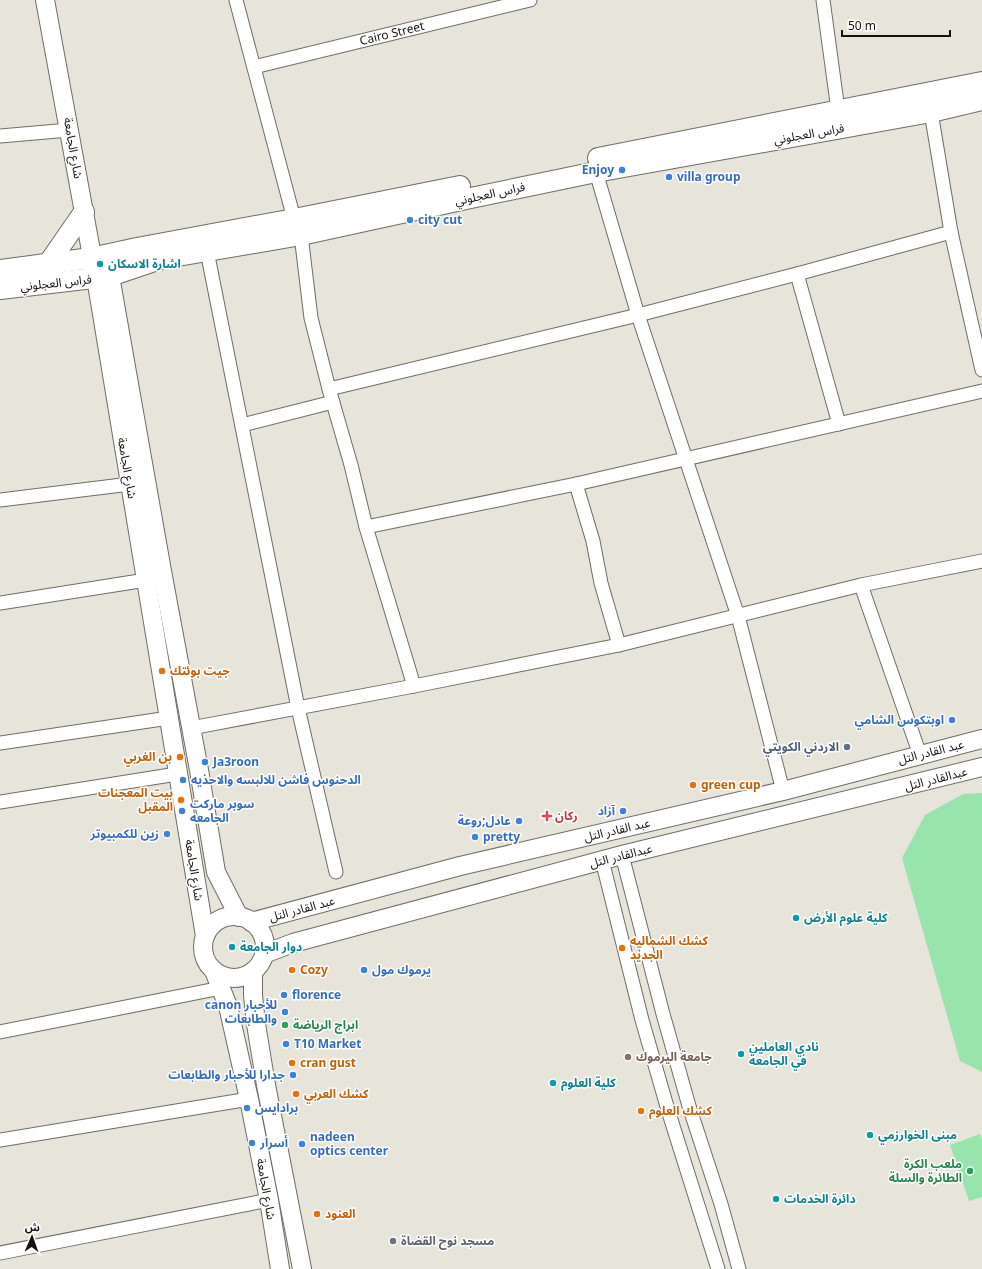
<svg xmlns="http://www.w3.org/2000/svg" width="982" height="1269" font-family="'Noto Sans','Noto Sans Arabic',sans-serif">
	<style>
		.green { fill: #99e4ac }
		.lines { fill: none; stroke-linecap: round; stroke-linejoin: round }
		.minor-casing { stroke: #6e6c63; stroke-width: 15 }
		.secondary-casing { stroke: #6e6c63; stroke-width: 20 }
		.primary-casing { stroke: #6e6c63; stroke-width: 22 }
		.minor { stroke: #fff; stroke-width: 13 }
		.secondary { stroke: #fff; stroke-width: 18 }
		.primary { stroke: #fff; stroke-width: 20 }
		.shop-dot { fill: #3f7fe0; stroke: #fff; stroke-width: 1.5 }
		.culture-dot { fill: #0f9aa8; stroke: #fff; stroke-width: 1.5 }
		.food-dot { fill: #e8710a; stroke: #fff; stroke-width: 1.5 }
		.service-dot { fill: #5c6f8a; stroke: #fff; stroke-width: 1.5 }
		.health-dot { fill: #e0444e; stroke: #fff; stroke-width: 1.5 }
		.leisure-dot { fill: #2e9e5b; stroke: #fff; stroke-width: 1.5 }
		.education-dot { fill: #8d6e63; stroke: #fff; stroke-width: 1.5 }
		.worship-dot { fill: #6b7280; stroke: #fff; stroke-width: 1.5 }
		.labels { text-anchor: middle; stroke-width: 3; stroke-linejoin: round; paint-order: stroke }
		.street-label { font-size: 12px; fill: #14120f; stroke: #fff }
		.shop-label { font-size: 12px; font-weight: bold; fill: #366cbe; stroke: #fff; text-anchor: start }
		.culture-label { font-size: 12px; font-weight: bold; fill: #0d838f; stroke: #fff; text-anchor: start }
		.food-label { font-size: 12px; font-weight: bold; fill: #c56008; stroke: #fff; text-anchor: start }
		.service-label { font-size: 12px; font-weight: bold; fill: #4e5e75; stroke: #fff; text-anchor: end }
		.health-label { font-size: 12px; font-weight: bold; fill: #be3a42; stroke: #fff; text-anchor: start }
		.leisure-label { font-size: 12px; font-weight: bold; fill: #27864d; stroke: #fff; text-anchor: start }
		.education-label { font-size: 12px; font-weight: bold; fill: #785e54; stroke: #fff; text-anchor: start }
		.worship-label { font-size: 12px; font-weight: bold; fill: #5b616d; stroke: #fff; text-anchor: start }
	</style>
	<rect width="100%" height="100%" fill="#e7e4da"/>
	<g class="green">
		<polygon points="982,793 982,1072 960,1061 902,858 925,815 963,794"/>
		<polygon points="980,1134 982,1140 982,1197 969,1201 950,1145"/>
	</g>
	<g class="lines">
		<g class="minor-casing">
			<g id="minor">
				<polyline points="236,0 294,219"/>
				<polyline points="823,0 838,110"/>
				<path id="s1" d="M254,67L530,0"/>
				<polyline points="931,112 951,232 982,370"/>
				<polyline points="0,136 69,130"/>
				<polyline points="596,172 638,315 738,616 783,791"/>
				<polyline points="301,235 311,318 329,389 351,465 366,527 414,686"/>
				<polyline points="207,251 298,708 336,872"/>
				<polyline points="797,274 839,424"/>
				<polyline points="329,389 638,315 797,274 951,232"/>
				<polyline points="242,425 333,402"/>
				<polyline points="576,484 593,541 601,583 619,645"/>
				<polyline points="0,500 130,484"/>
				<polyline points="366,527 576,484 982,391"/>
				<polyline points="861,585 920,755"/>
				<polyline points="0,603 146,580"/>
				<polyline points="191,728 414,686 619,645 861,585 982,561"/>
				<polyline points="0,743 169,718"/>
				<polyline points="0,802 177,774"/>
				<polyline points="622,855 663,1014 689,1106 721,1204 739,1269"/>
				<polyline points="602,860 642,1020 668,1110 718,1269"/>
				<polyline points="0,1032 221,988"/>
				<polyline points="0,1140 249,1099"/>
				<polyline points="0,1253 269,1200"/>
			</g>
		</g>
		<g class="secondary-casing">
			<g id="secondary">
				<polyline points="45,0 96,278 205,936"/>
				<polyline points="103,256 110,276 162,571 199,770 216,872 239,917"/>
				<circle cx="234" cy="947" r="31"/>
				<polyline points="251,922 460,866 783,791 982,739"/>
				<polyline points="264,954 293,943 622,855 982,767"/>
				<polyline points="214,971 228,1006 249,1099 269,1200 280,1269"/>
				<polyline points="253,971 253,995 256,1024 266,1085 302,1269"/>
			</g>
		</g>
		<g class="primary-casing">
			<g id="primary">
				<polyline points="598,158 982,82"/>
				<polyline points="48,264 84,212"/>
				<polyline points="0,270 91,258 137,248 294,219 460,186"/>
				<polyline points="0,289 110,276 160,259 301,235 466,199 596,172 931,112 982,100"/>
			</g>
		</g>
		<use href="#minor" class="minor"/>
		<use href="#secondary" class="secondary"/>
		<use href="#primary" class="primary"/>
	</g>
	<g class="shop-dot">
		<circle cx="622" cy="170" r="4"/>
		<circle cx="669" cy="177" r="4"/>
		<circle cx="410" cy="220" r="4"/>
		<circle cx="952" cy="720" r="4"/>
		<circle cx="205" cy="762" r="4"/>
		<circle cx="183" cy="780" r="4"/>
		<circle cx="182" cy="811" r="4"/>
		<circle cx="623" cy="811" r="4"/>
		<circle cx="519" cy="821" r="4"/>
		<circle cx="167" cy="834" r="4"/>
		<circle cx="475" cy="837" r="4"/>
		<circle cx="364" cy="970" r="4"/>
		<circle cx="284" cy="995" r="4"/>
		<circle cx="285" cy="1012" r="4"/>
		<circle cx="286" cy="1044" r="4"/>
		<circle cx="293" cy="1075" r="4"/>
		<circle cx="247" cy="1108" r="4"/>
		<circle cx="252" cy="1143" r="4"/>
		<circle cx="302" cy="1144" r="4"/>
	</g>
	<g class="culture-dot">
		<circle cx="100" cy="264" r="4"/>
		<circle cx="796" cy="918" r="4"/>
		<circle cx="232" cy="947" r="4"/>
		<circle cx="741" cy="1054" r="4"/>
		<circle cx="553" cy="1083" r="4"/>
		<circle cx="870" cy="1135" r="4"/>
		<circle cx="776" cy="1199" r="4"/>
	</g>
	<g class="food-dot">
		<circle cx="162" cy="671" r="4"/>
		<circle cx="180" cy="757" r="4"/>
		<circle cx="693" cy="785" r="4"/>
		<circle cx="181" cy="800" r="4"/>
		<circle cx="622" cy="948" r="4"/>
		<circle cx="292" cy="970" r="4"/>
		<circle cx="292" cy="1063" r="4"/>
		<circle cx="296" cy="1094" r="4"/>
		<circle cx="641" cy="1111" r="4"/>
		<circle cx="317" cy="1214" r="4"/>
	</g>
	<circle class="service-dot" cx="847" cy="747" r="4"/>
	<path class="health-dot" d="M545 810h4v4h4v4h-4v4h-4v-4h-4v-4h4z"/>
	<g class="leisure-dot">
		<circle cx="285" cy="1025" r="4"/>
		<circle cx="970" cy="1171" r="4"/>
	</g>
	<circle class="education-dot" cx="628" cy="1057" r="4"/>
	<circle class="worship-dot" cx="393" cy="1241" r="4"/>
	<g class="labels">
		<g class="street-label">
			<text dy="4" stroke="none"><textPath href="#s1" startOffset="142">Cairo Street</textPath></text>
			<text transform="translate(809 134) rotate(-10)" y="4">فراس العجلوني</text>
			<text transform="translate(73 148) rotate(80)" y="4">شارع الجامعة</text>
			<text transform="translate(490 194) rotate(-12)" y="4">فراس العجلوني</text>
			<text transform="translate(56 283) rotate(-6)" y="4">فراس العجلوني</text>
			<text transform="translate(127 468) rotate(80)" y="4">شارع الجامعة</text>
			<text transform="translate(931 752) rotate(-14)" y="4">عبد القادر التل</text>
			<text transform="translate(936 779) rotate(-14)" y="4">عبدالقادر التل</text>
			<text transform="translate(617 830) rotate(-13)" y="4">عبد القادر التل</text>
			<text transform="translate(621 856) rotate(-14)" y="4">عبدالقادر التل</text>
			<text transform="translate(194 870) rotate(81)" y="4">شارع الجامعة</text>
			<text transform="translate(302 909) rotate(-15)" y="4">عبد القادر التل</text>
			<text transform="translate(266 1189) rotate(80)" y="4">شارع الجامعة</text>
		</g>
		<g class="shop-label">
			<text x="614" y="174" text-anchor="end">Enjoy</text>
			<text x="677" y="181">villa group</text>
			<text x="418" y="224">city cut</text>
			<text x="944" y="724" text-anchor="end">اوبتكوس الشامي</text>
			<text x="213" y="766">Ja3roon</text>
			<text x="191" y="784">الدحنوس فاشن للالبسه والاحذيه</text>
			<text x="190" y="808">سوبر ماركت<tspan x="190" dy="14">الجامعه</tspan></text>
			<text x="615" y="815" text-anchor="end">آزاد</text>
			<text x="511" y="825" text-anchor="end">عادل;روعة</text>
			<text x="159" y="838" text-anchor="end">زين للكمبيوتر</text>
			<text x="483" y="841">pretty</text>
			<text x="372" y="974">يرموك مول</text>
			<text x="292" y="999">florence</text>
			<text x="277" y="1009" text-anchor="end">canon للأحبار<tspan x="277" dy="14">والطابعات</tspan></text>
			<text x="294" y="1048">T10 Market</text>
			<text x="285" y="1079" text-anchor="end">جدارا للأحبار والطابعات</text>
			<text x="255" y="1112">برادايس</text>
			<text x="310" y="1141">nadeen<tspan x="310" dy="14">optics center</tspan></text>
			<text x="260" y="1147">أسرار</text>
		</g>
		<g class="culture-label">
			<text x="108" y="268">اشارة الاسكان</text>
			<text x="804" y="922">كلية علوم الأرض</text>
			<text x="240" y="951">دوار الجامعة</text>
			<text x="749" y="1051">نادي العاملين<tspan x="749" dy="14">في الجامعة</tspan></text>
			<text x="561" y="1087">كلية العلوم</text>
			<text x="878" y="1139">مبنى الخوارزمي</text>
			<text x="784" y="1203">دائرة الخدمات</text>
		</g>
		<g class="food-label">
			<text x="170" y="675">جيت بوئتك</text>
			<text x="172" y="761" text-anchor="end">بن الغربي</text>
			<text x="701" y="789">green cup</text>
			<text x="173" y="797" text-anchor="end">بيت المعجنات<tspan x="173" dy="14">المقبل</tspan></text>
			<text x="630" y="945">كشك الشماليه<tspan x="630" dy="14">الجديد</tspan></text>
			<text x="300" y="974">Cozy</text>
			<text x="300" y="1067">cran gust</text>
			<text x="304" y="1098">كشك العربي</text>
			<text x="649" y="1115">كشك العلوم</text>
			<text x="325" y="1218">العنود</text>
		</g>
		<g class="service-label">
			<text x="839" y="751">الاردني الكويتي</text>
		</g>
		<g class="health-label">
			<text x="555" y="820">ركان</text>
		</g>
		<g class="leisure-label">
			<text x="293" y="1029">ابراج الرياضة</text>
			<text x="962" y="1168" text-anchor="end">ملعب الكرة<tspan x="962" dy="14">الطائرة والسلة</tspan></text>
		</g>
		<g class="education-label">
			<text x="636" y="1061">جامعة اليرموك</text>
		</g>
		<g class="worship-label">
			<text x="401" y="1245">مسجد نوح القضاة</text>
		</g>
	</g>
	<g transform="translate(32 1237) rotate(2)" stroke="#ffffff" stroke-width="3" paint-order="stroke">
	<path d="M0-3L7 15L0 10L-7 15Z" fill="#14120f"/>
	<text y="-6" font-size="11" font-weight="bold" text-anchor="middle" fill="#14120f">ش</text>
	</g>
	<path d="M842 30v6h108v-6" fill="none" stroke="#14120f" stroke-width="2"/>
	<text x="848" y="30" font-size="12" fill="#14120f" stroke="#ffffff" stroke-width="3" paint-order="stroke">50 m</text>
</svg>
